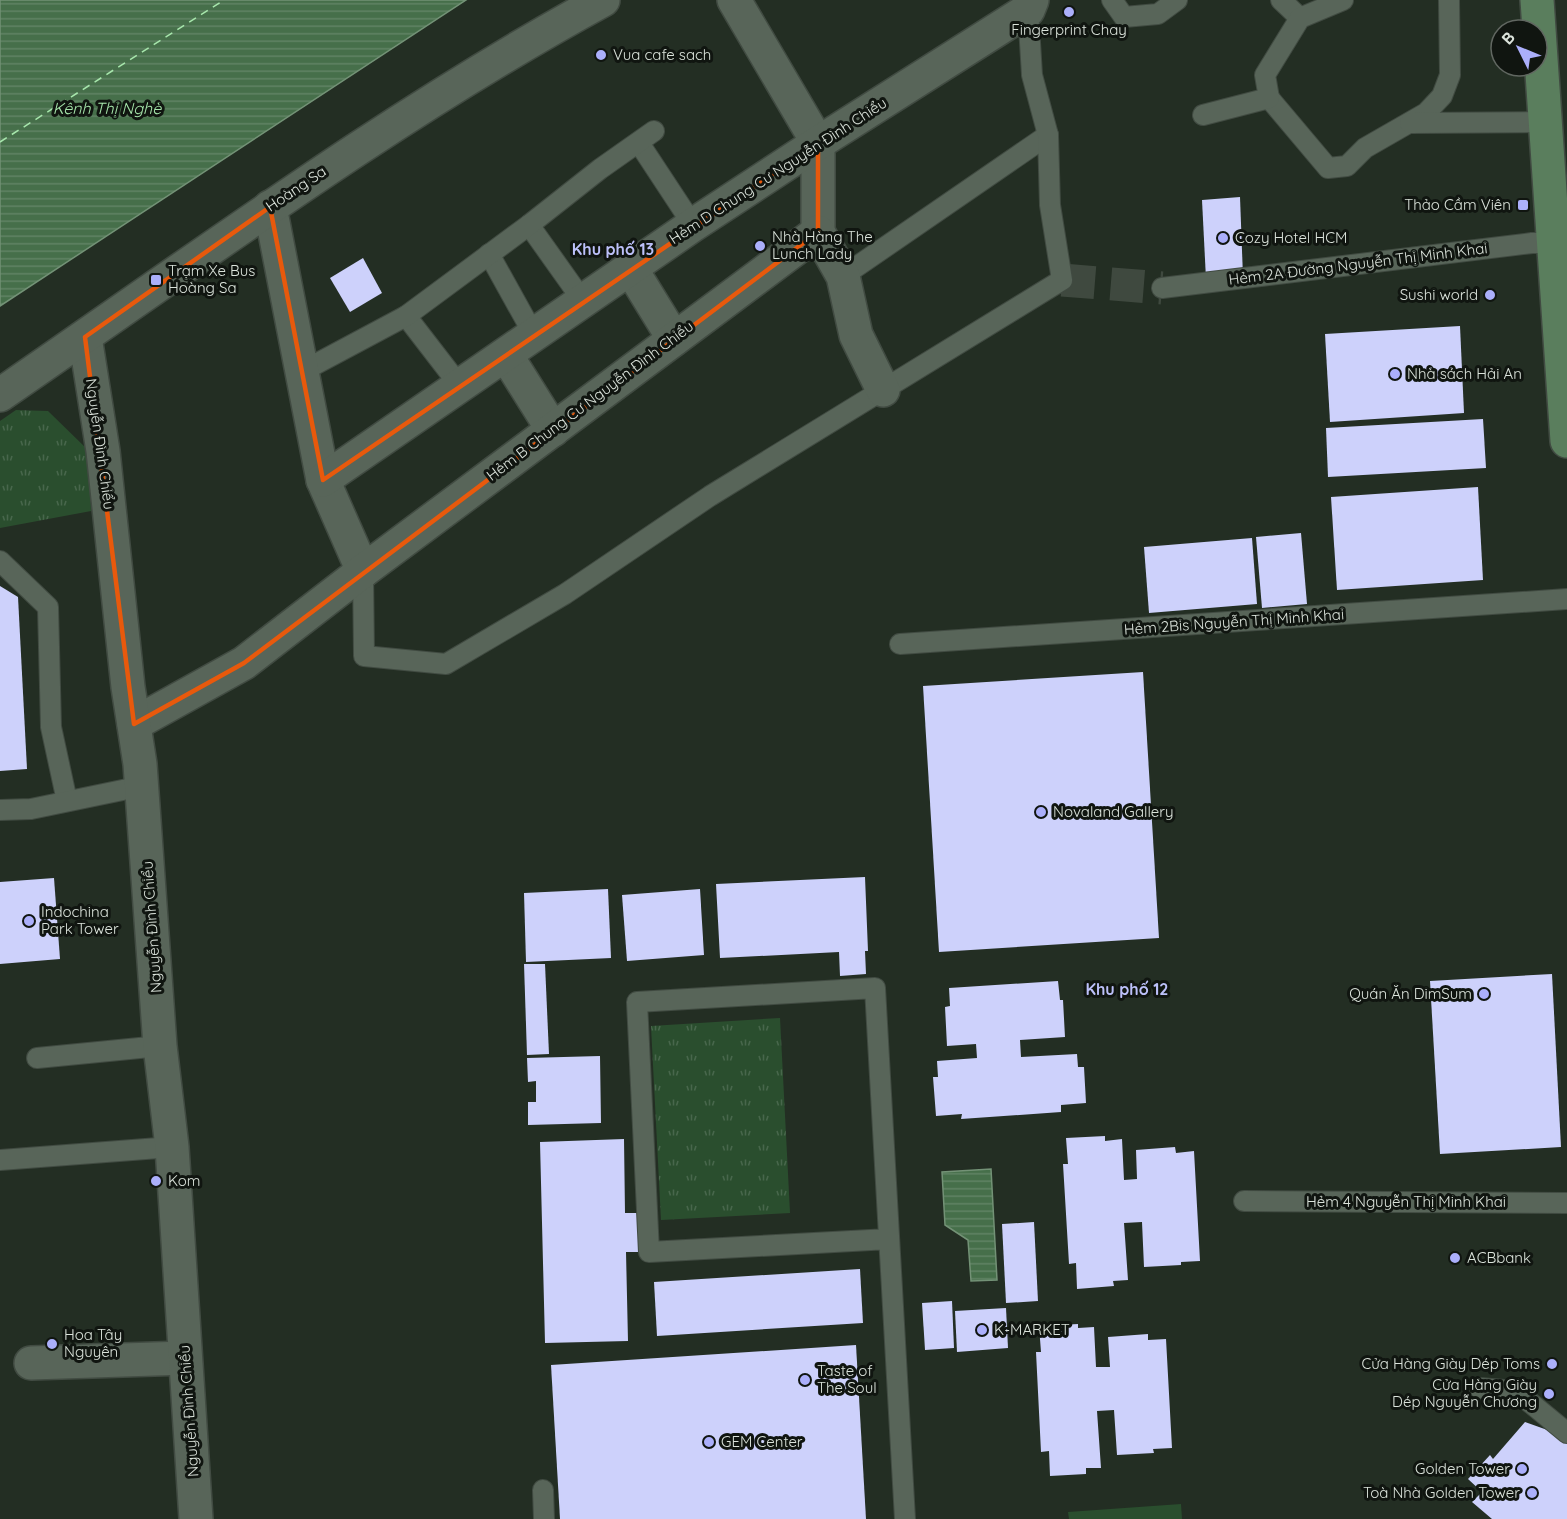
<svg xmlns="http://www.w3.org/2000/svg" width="1567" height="1519" font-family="Quicksand,sans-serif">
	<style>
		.green { fill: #2a4e2e }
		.park { fill: url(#park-tufts) }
		.water { fill: url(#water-rules); stroke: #739276; stroke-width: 1.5 }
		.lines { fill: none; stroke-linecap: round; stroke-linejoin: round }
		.ferry { stroke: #a7e7ac; stroke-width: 1.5; stroke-dasharray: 8 6; stroke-linecap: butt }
		.building { fill: #cdd1fb }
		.street-tunnel { stroke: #3f493f; stroke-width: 33; stroke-dasharray: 33 16; stroke-linecap: butt }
		.lane-casing { stroke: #414b42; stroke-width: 22 }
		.street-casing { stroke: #414b42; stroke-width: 36 }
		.secondary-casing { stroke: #414b42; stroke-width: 36 }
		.primary-casing { stroke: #414b42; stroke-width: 36 }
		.lane { stroke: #586559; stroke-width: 20 }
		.street { stroke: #586559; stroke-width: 33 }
		.secondary { stroke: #586559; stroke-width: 33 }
		.primary { stroke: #5a7e5d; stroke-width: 33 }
		.marked { fill: none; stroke: #e8590c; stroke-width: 4.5; stroke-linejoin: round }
		.poi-dot { fill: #abaffb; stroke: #101510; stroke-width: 2 }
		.labels { text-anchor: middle; stroke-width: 6; stroke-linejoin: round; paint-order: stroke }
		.poi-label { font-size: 15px; fill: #dbe3db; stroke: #101510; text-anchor: start }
		.street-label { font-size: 15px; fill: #dbe3db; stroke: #101510 }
		.water-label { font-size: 16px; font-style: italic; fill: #a7e7ac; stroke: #101510 }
		.neighbourhood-label { font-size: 16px; font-weight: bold; fill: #bcc0f9; stroke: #101510 }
	</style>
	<defs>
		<pattern id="park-tufts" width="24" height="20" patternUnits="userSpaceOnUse" patternTransform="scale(1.5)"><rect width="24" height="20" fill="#2a4e2e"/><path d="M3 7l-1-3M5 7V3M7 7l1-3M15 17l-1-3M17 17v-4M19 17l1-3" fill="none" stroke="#48674c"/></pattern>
		<pattern id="water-rules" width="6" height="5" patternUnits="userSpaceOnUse" patternTransform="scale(1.5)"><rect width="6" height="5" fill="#466f4a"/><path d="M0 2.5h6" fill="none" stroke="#608364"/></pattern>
	</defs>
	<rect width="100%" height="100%" fill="#232e23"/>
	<polygon class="green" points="1181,1504 1182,1519 1069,1519 1068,1512"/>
	<g class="park">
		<polygon points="16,410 48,411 89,451 91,511 0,528 0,421"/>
		<polygon points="780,1018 790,1213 661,1220 651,1026"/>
	</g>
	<g class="water">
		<polygon points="0,0 466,0 0,306"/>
		<polygon points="991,1169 997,1280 971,1281 968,1240 945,1225 942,1172"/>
	</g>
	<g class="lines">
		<polyline class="ferry" points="0,142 224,0"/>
	</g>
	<g class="building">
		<polygon points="1240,197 1243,277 1206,279 1202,200"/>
		<polygon points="363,258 382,293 350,312 330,278"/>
		<polygon points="1460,326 1464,413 1330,422 1325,334"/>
		<polygon points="1483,419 1486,468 1328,477 1326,428"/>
		<polygon points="1478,487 1483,580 1337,590 1331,497"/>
		<polygon points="1301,533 1307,604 1262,608 1256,537"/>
		<polygon points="1252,538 1257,604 1149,613 1144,547"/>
		<polygon points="0,586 18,597 27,769 0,771"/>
		<polygon points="1143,672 1159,938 939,952 923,686"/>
		<polygon points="865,877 868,951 865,951 866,974 840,976 839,952 720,958 716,884"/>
		<polygon points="54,878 60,959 0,964 0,882"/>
		<polygon points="608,889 611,958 526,962 524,893"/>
		<polygon points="700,889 704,955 627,961 622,895"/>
		<polygon points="524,964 545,964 549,1054 527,1055"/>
		<polygon points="1552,974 1561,1147 1440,1154 1430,981"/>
		<polygon points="1058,981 1060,1000 1063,1000 1065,1037 1020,1040 1021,1057 1077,1054 1078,1067 1084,1067 1086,1103 1061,1105 1061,1112 961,1119 962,1114 936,1116 933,1077 938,1077 937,1061 977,1058 976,1044 947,1046 945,1007 950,1006 949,988"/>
		<polygon points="600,1056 601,1123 528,1125 528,1102 536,1102 536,1081 528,1082 527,1058"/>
		<polygon points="1105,1136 1105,1141 1122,1139 1124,1180 1137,1179 1136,1150 1175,1147 1176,1153 1194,1151 1200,1261 1181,1262 1181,1265 1144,1267 1142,1222 1124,1223 1128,1280 1113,1281 1114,1286 1077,1289 1076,1263 1069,1264 1063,1164 1068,1164 1066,1138"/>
		<polygon points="624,1139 625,1213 642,1213 643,1252 626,1252 628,1341 545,1343 540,1142"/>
		<polygon points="1034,1222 1038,1301 1006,1303 1002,1224"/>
		<polygon points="860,1269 863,1323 657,1336 654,1282"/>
		<polygon points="952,1301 954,1348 925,1350 922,1303"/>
		<polygon points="1006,1308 1008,1348 957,1352 955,1311"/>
		<polygon points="1078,1324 1078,1328 1094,1327 1096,1367 1110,1367 1108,1337 1148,1334 1148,1340 1166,1339 1172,1448 1153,1449 1154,1453 1117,1455 1114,1410 1097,1411 1101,1468 1086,1468 1086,1474 1050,1476 1049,1451 1041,1452 1036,1352 1041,1352 1039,1326"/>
		<polygon points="856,1345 866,1519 560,1519 551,1365"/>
		<polygon points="1525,1422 1567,1437 1567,1519 1492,1519 1472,1502 1482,1492 1468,1479 1490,1455 1493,1459"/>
	</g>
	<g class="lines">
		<polyline class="street-tunnel" points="1062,280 1162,288"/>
		<g class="lane-casing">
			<g id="lane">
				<polyline points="1112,0 1124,17 1158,14 1177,0"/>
				<polyline points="1281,0 1300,18"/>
				<polyline points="1269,98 1328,168 1347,166 1365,148 1426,113 1442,96 1450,75 1449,0"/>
				<polyline points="1203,115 1269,98 1265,75 1300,18 1343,0"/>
				<polyline points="1410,123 1544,122"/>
				<polyline points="639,143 693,225"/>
				<polyline points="529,225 583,301"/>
				<polyline points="489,254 534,335"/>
				<polyline points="843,276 1048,135"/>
				<polyline points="1162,288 1532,243 1553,243"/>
				<polyline points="406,316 460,386"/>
				<polyline points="301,372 406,316 529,225 600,169 654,131"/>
				<polyline points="0,561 48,607 51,727 67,801"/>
				<polyline points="363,571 364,656 446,664 565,594 710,496 1062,280 1050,205 1048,135 1032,75 1028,10"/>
				<polyline points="900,644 1567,599"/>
				<polyline points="0,810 31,809 142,786"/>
				<polyline points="37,1058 160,1046"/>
				<polyline points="0,1160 172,1147"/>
				<polyline points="1244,1201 1567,1203"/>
				<polyline points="889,1239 649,1252 637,1002 875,988 905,1519"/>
				<polyline points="1479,1388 1516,1391 1567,1433"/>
				<polyline points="543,1490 544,1519"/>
			</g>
		</g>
		<g class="street-casing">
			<g id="street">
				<polyline points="734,0 818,143 818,232 843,276 856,335 883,390"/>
				<polyline points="270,207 323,480 363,571"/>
				<polyline points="631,269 674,339"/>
				<polyline points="506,355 553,430"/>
				<polyline points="323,480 693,225 818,143 1028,10 1032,0"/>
				<polyline points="134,724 244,663 363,571 818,232"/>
				<polyline points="31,1363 185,1358"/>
			</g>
		</g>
		<g class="secondary-casing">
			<g id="secondary">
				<polyline points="85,337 103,451 128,687 140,764 160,1046 172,1147 196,1519"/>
				<path d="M0,395C198,259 392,115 603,0"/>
			</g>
		</g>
		<g class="primary-casing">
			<polyline id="primary" points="1537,0 1567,441"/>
		</g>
		<use href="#lane" class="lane"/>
		<use href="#street" class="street"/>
		<use href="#secondary" class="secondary"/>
		<use href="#primary" class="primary"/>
	</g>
	<path class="marked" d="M818,143V232L244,663L134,724L85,337L270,207L323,480Z"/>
	<g class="poi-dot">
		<circle cx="1069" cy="12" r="6"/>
		<circle cx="601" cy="55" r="6"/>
		<rect x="1517" y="199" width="12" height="12" rx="3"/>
		<circle cx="1223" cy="238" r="6"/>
		<circle cx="760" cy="246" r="6"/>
		<rect x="150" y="274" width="12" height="12" rx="3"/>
		<circle cx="1490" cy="295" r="6"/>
		<circle cx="1395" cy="374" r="6"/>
		<circle cx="1041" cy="812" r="6"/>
		<circle cx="29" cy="921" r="6"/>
		<circle cx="1484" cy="994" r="6"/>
		<circle cx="156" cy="1181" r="6"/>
		<circle cx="1455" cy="1258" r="6"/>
		<circle cx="982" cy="1330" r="6"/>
		<circle cx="52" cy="1344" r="6"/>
		<circle cx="1552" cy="1364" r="6"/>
		<circle cx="805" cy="1380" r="6"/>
		<circle cx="1549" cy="1394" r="6"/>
		<circle cx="709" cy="1442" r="6"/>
		<circle cx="1522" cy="1469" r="6"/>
		<circle cx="1532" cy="1493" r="6"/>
	</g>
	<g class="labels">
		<g class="poi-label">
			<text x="1069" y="35" text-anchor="middle">Fingerprint Chay</text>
			<text x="613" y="60">Vua cafe sach</text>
			<text x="1511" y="210" text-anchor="end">Thảo Cầm Viên</text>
			<text x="772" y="242">Nhà Hàng The<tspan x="772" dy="17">Lunch Lady</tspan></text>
			<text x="1235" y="243">Cozy Hotel HCM</text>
			<text x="168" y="276">Trạm Xe Bus<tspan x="168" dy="17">Hoàng Sa</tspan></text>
			<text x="1478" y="300" text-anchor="end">Sushi world</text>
			<text x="1407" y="379">Nhà sách Hải An</text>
			<text x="1053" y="817">Novaland Gallery</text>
			<text x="41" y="917">Indochina<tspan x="41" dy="17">Park Tower</tspan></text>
			<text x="1472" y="999" text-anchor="end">Quán Ăn DimSum</text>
			<text x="168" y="1186">Kom</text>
			<text x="1467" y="1263">ACBbank</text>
			<text x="994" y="1335">K-MARKET</text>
			<text x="64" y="1340">Hoa Tây<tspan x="64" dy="17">Nguyên</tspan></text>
			<text x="1540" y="1369" text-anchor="end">Cửa Hàng Giày Dép Toms</text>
			<text x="817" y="1376">Taste of<tspan x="817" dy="17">The Soul</tspan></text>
			<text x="1537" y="1390" text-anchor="end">Cửa Hàng Giày<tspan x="1537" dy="17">Dép Nguyễn Chương</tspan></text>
			<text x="721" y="1447">GEM Center</text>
			<text x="1510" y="1474" text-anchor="end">Golden Tower</text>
			<text x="1520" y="1498" text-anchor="end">Toà Nhà Golden Tower</text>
		</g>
		<g class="street-label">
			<text transform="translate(778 171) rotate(-33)" y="5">Hẻm D Chung Cư Nguyễn Ðình Chiểu</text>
			<text transform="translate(296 189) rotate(-34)" y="5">Hoàng Sa</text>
			<text transform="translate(1358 264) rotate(-7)" y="5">Hẻm 2A Đường Nguyễn Thị Minh Khai</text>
			<text transform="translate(590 401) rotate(-37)" y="5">Hẻm B Chung Cư Nguyễn Ðình Chiểu</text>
			<text transform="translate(100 444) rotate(82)" y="5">Nguyễn Đình Chiểu</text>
			<text transform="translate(1234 622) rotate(-4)" y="5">Hẻm 2Bis Nguyễn Thị Minh Khai</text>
			<text transform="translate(152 927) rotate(-94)" y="5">Nguyễn Đình Chiểu</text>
			<text x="1406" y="1207">Hẻm 4 Nguyễn Thị Minh Khai</text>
			<text transform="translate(189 1411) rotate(-94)" y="5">Nguyễn Đình Chiểu</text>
		</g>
		<g class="water-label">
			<text x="107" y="114">Kênh Thị Nghè</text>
		</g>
		<g class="neighbourhood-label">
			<text x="613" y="255">Khu phố 13</text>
			<text x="1127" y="995">Khu phố 12</text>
		</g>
	</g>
	<g transform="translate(1519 48) rotate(313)"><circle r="28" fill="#101510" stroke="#616761" stroke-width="1.5"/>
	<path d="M0-4.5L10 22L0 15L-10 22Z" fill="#abaffb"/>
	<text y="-9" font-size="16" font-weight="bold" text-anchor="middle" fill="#dbe3db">B</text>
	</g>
</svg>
